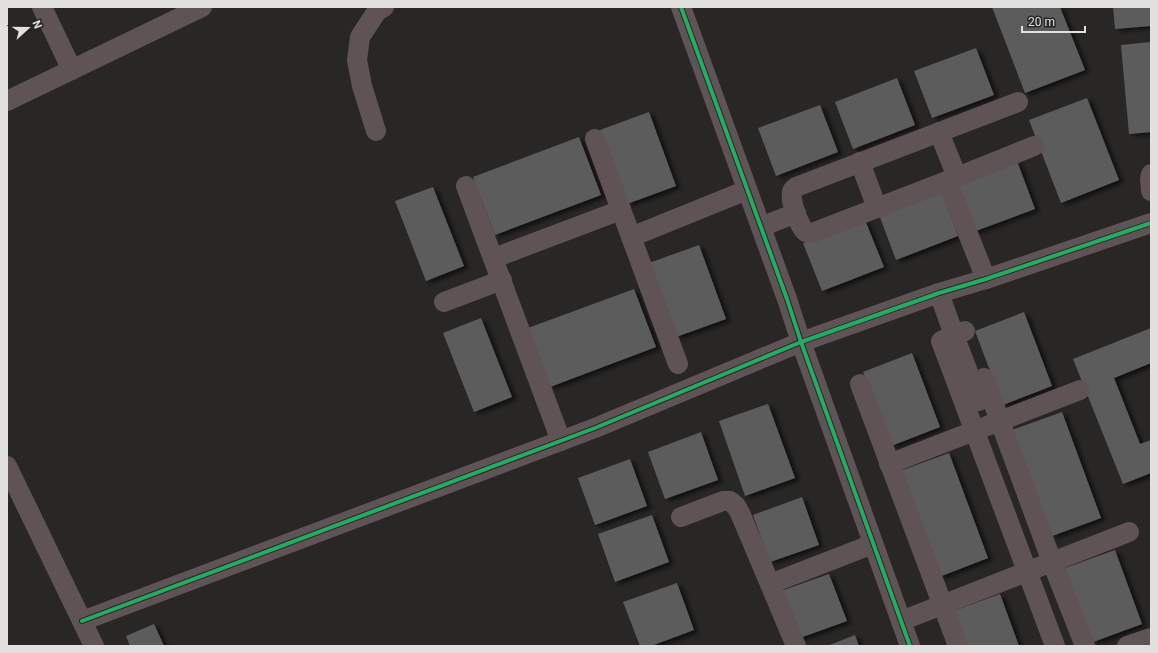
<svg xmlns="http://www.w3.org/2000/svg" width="1158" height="653" font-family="Roboto,sans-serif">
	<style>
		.building { fill: #5d5c5c; filter: url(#shadow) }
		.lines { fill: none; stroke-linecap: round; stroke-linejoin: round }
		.minor { stroke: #5f5355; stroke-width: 20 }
		.cycleway-casing { stroke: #292725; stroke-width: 6 }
		.cycleway { stroke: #26ab63; stroke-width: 4 }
	</style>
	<defs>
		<filter id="shadow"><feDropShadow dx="4.5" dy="2.5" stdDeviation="2" flood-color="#0009"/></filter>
	</defs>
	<rect width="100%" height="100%" fill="#282726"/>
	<g class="building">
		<polygon points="992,7 1060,7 1085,70 1025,93"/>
		<polygon points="1113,7 1151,7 1151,26 1115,29"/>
		<polygon points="1151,42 1151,132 1129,134 1121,45"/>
		<polygon points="976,48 994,95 932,118 914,71"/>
		<polygon points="897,78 915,125 853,149 835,102"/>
		<polygon points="1087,98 1119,180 1061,203 1029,120"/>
		<polygon points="820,105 838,152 776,176 758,128"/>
		<polygon points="649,112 676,186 627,204 600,130"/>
		<polygon points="579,137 601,195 495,235 473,177"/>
		<polygon points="1017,161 1035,209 973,232 955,185"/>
		<polygon points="433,187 464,266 426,281 395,201"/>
		<polygon points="940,189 958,236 896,260 878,212"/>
		<polygon points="865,220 884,267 822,291 803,243"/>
		<polygon points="699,245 726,319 676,337 649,263"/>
		<polygon points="634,289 656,347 550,387 528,328"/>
		<polygon points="1024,312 1052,386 1003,405 975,331"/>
		<polygon points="481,318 512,397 474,412 443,333"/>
		<polygon points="1151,328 1151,363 1114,378 1140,444 1151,440 1151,473 1123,484 1073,359"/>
		<polygon points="912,353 940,427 891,446 863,372"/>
		<polygon points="768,404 795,478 745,496 719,421"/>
		<polygon points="1062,412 1101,518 1052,536 1012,430"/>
		<polygon points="701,432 718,480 665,499 648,452"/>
		<polygon points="949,453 988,558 939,577 900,471"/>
		<polygon points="630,459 647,506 595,525 578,478"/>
		<polygon points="802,497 819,545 770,562 753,515"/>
		<polygon points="652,515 669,562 615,582 598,534"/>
		<polygon points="1115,550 1142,624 1093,642 1065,568"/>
		<polygon points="829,574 847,621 797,639 781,591"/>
		<polygon points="677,583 694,630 651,646 640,646 623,602"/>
		<polygon points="1000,594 1019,646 963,646 951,612"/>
		<polygon points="154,624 164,646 130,646 126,636"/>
		<polygon points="855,635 859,646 827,646"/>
	</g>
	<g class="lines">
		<g class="minor">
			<polyline points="42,7 72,70"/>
			<polyline points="681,7 787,299 801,342 910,646"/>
			<polyline points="7,101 202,7"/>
			<path d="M1018,102L796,187C794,189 792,190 792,192C789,198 800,229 806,232C807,232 812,233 812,233L957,177L1034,146"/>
			<polyline points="376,131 362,86 357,60 360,37 377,11 384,7"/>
			<polyline points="939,132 957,177"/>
			<polyline points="595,139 678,364"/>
			<polyline points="860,162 877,208"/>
			<polyline points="1151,174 1150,179 1151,191"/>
			<polyline points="947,181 986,279"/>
			<polyline points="466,186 561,441"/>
			<polyline points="761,227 796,213"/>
			<polyline points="631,237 747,190"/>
			<polyline points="494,258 621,210"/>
			<polyline points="939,293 954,335 965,331"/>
			<polyline points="444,302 502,280"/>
			<polyline points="984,378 1052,562 1085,646"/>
			<polyline points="860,384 958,646"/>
			<polyline points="979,401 954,335 941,341 1055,646"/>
			<polyline points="889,464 1080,390"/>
			<polyline points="7,466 94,646"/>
			<polyline points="681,517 723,501 730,501 736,506 740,513 796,646"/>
			<polyline points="770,584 873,544"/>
			<polyline points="82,621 595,428 801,342 939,293 986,279 1151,223"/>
			<polyline points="901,621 1129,532"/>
			<polyline points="1127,646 1151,638"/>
		</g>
		<g class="cycleway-casing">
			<g id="cycleway">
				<polyline points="681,7 787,299 801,342 910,646"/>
				<polyline points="82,621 595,428 801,342 939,293 986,279 1151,223"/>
			</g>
		</g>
		<use href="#cycleway" class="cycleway"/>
	</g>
	<rect width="1158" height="653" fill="none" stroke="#e3e1e0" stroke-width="16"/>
	<g transform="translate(28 28) rotate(69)" stroke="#292725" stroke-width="3" paint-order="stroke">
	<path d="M0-3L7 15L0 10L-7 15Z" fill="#e3e1e0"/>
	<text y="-6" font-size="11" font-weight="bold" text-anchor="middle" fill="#e3e1e0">N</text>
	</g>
	<path d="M1022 26v6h63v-6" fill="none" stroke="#e3e1e0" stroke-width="2"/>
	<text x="1028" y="26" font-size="12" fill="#e3e1e0" stroke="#292725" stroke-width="3" paint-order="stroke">20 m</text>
</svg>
